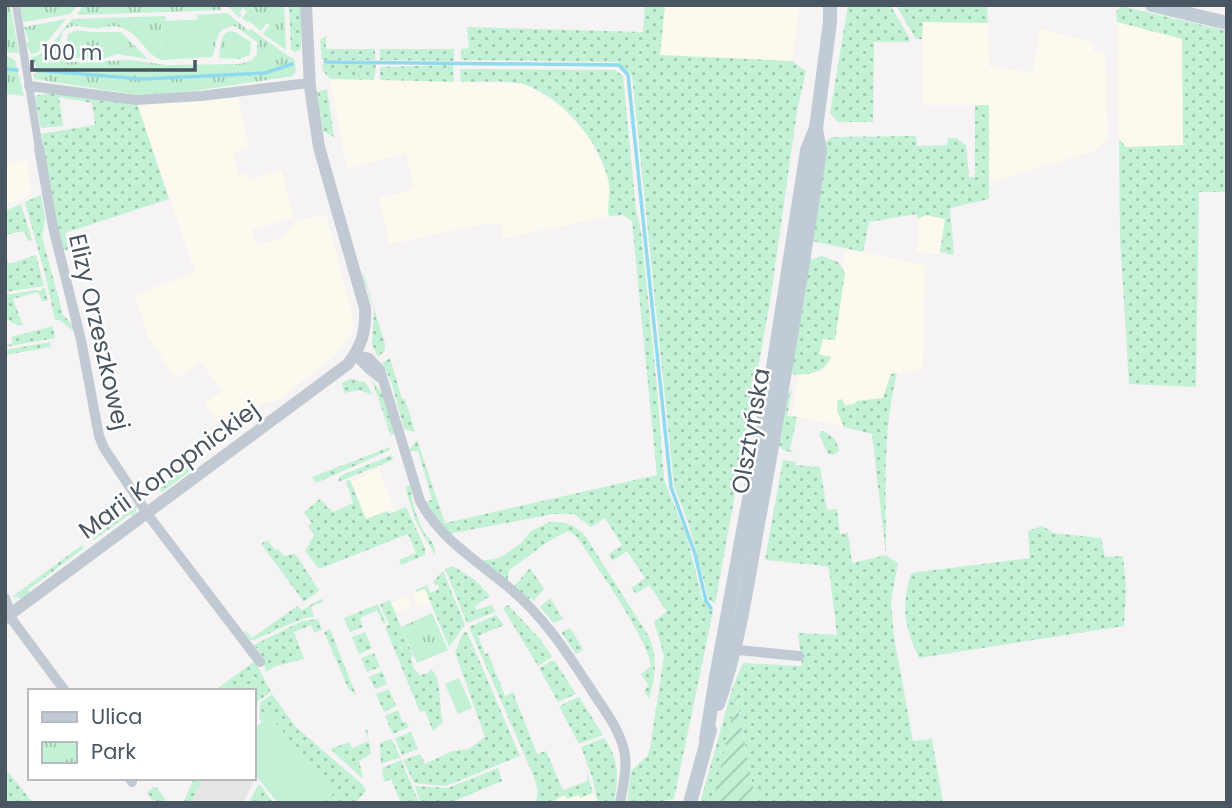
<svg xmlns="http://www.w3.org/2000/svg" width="1232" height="808" font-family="Poppins,sans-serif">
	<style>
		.commercial { fill: #fdf9ef }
		.education { fill: #e6e4e5 }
		.grass { fill: url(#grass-dots) }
		.park { fill: url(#park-tufts) }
		.garden { fill: url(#garden-furrows) }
		.pitch { fill: #c3f1d5 }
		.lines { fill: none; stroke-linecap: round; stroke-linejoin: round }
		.stream { stroke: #90daee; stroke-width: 3.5 }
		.pedestrian { stroke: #c1cad2; stroke-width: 8 }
		.minor { stroke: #c1cad2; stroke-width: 10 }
		.tertiary { stroke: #c1cad2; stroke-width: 12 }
		.secondary { stroke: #c1cbd6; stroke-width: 14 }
		.labels { text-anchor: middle; stroke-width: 5; stroke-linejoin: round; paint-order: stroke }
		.street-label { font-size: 24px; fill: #4a5661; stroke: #fff }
	</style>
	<defs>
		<pattern id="grass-dots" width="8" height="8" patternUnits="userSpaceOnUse" patternTransform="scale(1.75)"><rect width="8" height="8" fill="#c3f1d5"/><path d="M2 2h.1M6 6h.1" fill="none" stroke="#a0c6b0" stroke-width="1.8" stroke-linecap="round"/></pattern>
		<pattern id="park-tufts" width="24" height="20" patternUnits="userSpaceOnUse" patternTransform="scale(1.75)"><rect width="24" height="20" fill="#c3f1d5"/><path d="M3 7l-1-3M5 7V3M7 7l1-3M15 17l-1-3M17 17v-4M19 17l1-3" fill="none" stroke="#a0c6b0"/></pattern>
		<pattern id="garden-furrows" width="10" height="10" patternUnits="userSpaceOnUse" patternTransform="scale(1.75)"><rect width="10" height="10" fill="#c3f1d5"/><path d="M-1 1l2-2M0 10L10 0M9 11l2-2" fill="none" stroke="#a0c6b0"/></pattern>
	</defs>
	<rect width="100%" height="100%" fill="#f5f3f3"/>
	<g class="commercial">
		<polygon points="665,5 800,5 792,61 660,55"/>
		<polygon points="922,22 988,23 989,66 1032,73 1040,29 1092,42 1093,50 1105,54 1108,140 1092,152 989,183 989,105 922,105"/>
		<polygon points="1117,22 1182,38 1183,145 1126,147 1119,139"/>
		<polygon points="346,78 524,84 563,108 591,140 608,176 611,194 608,211 609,216 502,239 501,224 486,224 389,244 379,198 413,189 406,153 347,169 330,79"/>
		<polygon points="238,98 249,148 233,153 238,175 246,174 248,180 282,170 293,214 294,217 252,230 256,245 284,237 298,220 326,215 352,312 353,325 351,334 336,355 278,400 261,404 225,433 205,403 222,391 201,362 175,379 146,333 135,295 195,272 137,103"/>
		<polygon points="27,159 32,194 5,206 5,165"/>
		<polygon points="925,215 945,219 939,255 916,252 919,234 918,219"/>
		<polygon points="847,249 925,265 923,370 891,374 883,398 856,401 856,404 844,405 837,411 843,426 792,416 798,375 821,371 831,357 819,355 823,339 834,340 845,273 842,266"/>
		<polygon points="379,469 394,508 366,519 351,481"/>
		<polygon points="425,589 431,603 418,608 413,594"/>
		<polygon points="408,597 412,607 395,613 391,603"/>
		<polygon points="593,793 595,803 549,803 565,795 579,795 581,798"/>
	</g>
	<polygon class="education" points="203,778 227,778 234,781 236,778 250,778 254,781 243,803 191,803"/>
	<g class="grass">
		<polygon points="289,5 301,5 301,49 295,52 291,50"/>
		<polygon points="645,5 665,5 660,55 792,61 806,71 797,111 770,302 715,604 709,600 688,522 674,486 632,76 618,62 461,60 461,49 469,48 467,27 643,32"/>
		<polygon points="848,5 890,5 910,39 909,42 874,42 873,122 838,122 830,113"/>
		<polygon points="896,5 987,5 988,23 923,22 922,39 916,39"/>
		<polygon points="1121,6 1227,31 1227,192 1199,192 1196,387 1129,384 1120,238 1119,139 1126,147 1183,145 1182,39 1117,22 1116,12"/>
		<polygon points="326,36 326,49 375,49 375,60 322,60 320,40"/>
		<polygon points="380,49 454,49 454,61 380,60"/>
		<polygon points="322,64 376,64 374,80 330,79 323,71"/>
		<polygon points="453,65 454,82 380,80 380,67"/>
		<path d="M460,69L615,70L623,76L636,209L641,231L657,387L664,479L688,540L702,598L713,611L674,799L652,803H627L631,771L648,755L650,748L664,656L654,621L667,612L649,585L636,594L631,588L645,578L627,551L612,561L609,554L622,545L605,518L591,527L574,514H553L454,533L444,538L425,502L432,500L418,451H410V449L417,440L445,523L657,475L632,221L623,215L609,216C606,205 612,195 608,179C598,140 564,99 526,85C513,80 476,82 461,82Z"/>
		<polygon points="327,89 334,137 323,131 317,92"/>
		<polygon points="58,93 137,103 169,199 65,233 68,250 62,250 41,134 95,125 92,103 59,97 63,126 41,128 35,98 38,95"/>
		<polygon points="975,105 989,105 989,199 950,208 954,255 940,252 945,219 926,215 918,219 917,214 869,222 863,252 813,241 825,142 832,137 916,136 917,146 947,145 948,138 956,138 966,145 969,177 975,177"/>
		<polygon points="41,195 45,219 42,236 63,315 74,326 75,332 59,320 55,320 46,278 25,202"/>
		<polygon points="21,204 32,240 28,241 24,231 5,235 5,211"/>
		<polygon points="5,255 9,264 36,255 44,286 5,292"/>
		<path d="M822,256L838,262L845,273L835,340L823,339L819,354L831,357C825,374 804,377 788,373L810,260Z"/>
		<polygon points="363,273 385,344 385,350 378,357 372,344 374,310 362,275"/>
		<polygon points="43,288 45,288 48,301 42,301 38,292 13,299 23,326 12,323 5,317 5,295 36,290 39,292"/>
		<polygon points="53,326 55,338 5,347 5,342 7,345 13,343 11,337"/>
		<polygon points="50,342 51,347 5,355 5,350"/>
		<polygon points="390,358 402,399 405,399 415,432 404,429 391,381 382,363"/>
		<path d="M897,373C882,433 886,493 886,555L898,563L891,600L894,637L913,741L932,739L943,803H756L737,700L715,803H700L732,689L743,663L802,666L798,633L837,635L829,569L825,566L765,560L783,460L796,462L795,465L820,467L827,510L837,509L840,534L848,533L852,563L886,555L872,434L844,427L837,411L838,400L842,399L845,405L855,404L856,401L883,398L891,374Z"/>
		<polygon points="350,379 365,382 373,395 359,390 344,393 342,383"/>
		<polygon points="372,380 382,393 395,432 391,436"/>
		<path d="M792,389L787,416L797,417L790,450L794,451L791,452C787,451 784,451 781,448C772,438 784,397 792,389Z"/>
		<path d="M822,431C833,435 837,440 839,451L833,455L828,454L819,434Z"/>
		<polygon points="390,447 390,450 316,483 312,477"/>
		<polygon points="392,455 393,460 338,482 340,476"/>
		<polygon points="192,463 195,468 162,492 159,488"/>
		<polygon points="350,480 366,519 387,511 389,514 406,507 425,548 425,555 401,565 399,560 416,553 408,534 319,569 305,551 314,535 308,526 312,523 304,512 320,499 333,512 353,503 346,481"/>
		<path d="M411,485C411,500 416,517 423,530C429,540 436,543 435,555L415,520L405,487Z"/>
		<polygon points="138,504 134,516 130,514 94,540 93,538"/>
		<path d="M549,522C567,522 574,524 586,537L648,635C658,656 656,676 649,699L644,690L649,686L641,674L651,666C650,642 592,559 576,536L568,531L549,541L509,570L507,584L479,561L500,558L521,543L531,531Z"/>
		<path d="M1042,526L1054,533L1101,538L1105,557L1123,556L1126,589L1124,626L919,658C904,624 901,610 911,573L1030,558L1028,531Z"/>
		<polygon points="267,540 275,550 278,549 284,556 294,554 298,557 319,591 304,602 261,544"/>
		<polygon points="82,545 84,548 28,590 30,593 22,598 12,597"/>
		<polygon points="453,566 475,580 490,596 475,606 476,610 492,605 495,612 467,623 445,569"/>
		<polygon points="530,568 544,589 534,601 531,598 522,601 511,590"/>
		<polygon points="443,571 465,625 449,647 425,589 416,592 416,590 427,585 430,593 439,589 438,584 435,585 433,582"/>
		<polygon points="550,598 563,619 554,623 540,607"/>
		<polygon points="321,599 323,600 322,603 311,606 314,617 304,618 254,640 250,640 244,632 246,631 252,638 297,606 302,610"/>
		<path d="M390,600L413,656L411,658L414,669L420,675L428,673L431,669C443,680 438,705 443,722L433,731L425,711L420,712L385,627L389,625L380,604Z"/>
		<polygon points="378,604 386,623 384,624 377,610 360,618 363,627 350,632 344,618"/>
		<polygon points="508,605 540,639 552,657 538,666 503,608"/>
		<polygon points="496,615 504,625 478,636 485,654 488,653 505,696 513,692 537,754 546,751 563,790 588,781 586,769 593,793 580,798 579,795 567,799 565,795 549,803 536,803 538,790 531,770 469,627"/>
		<polygon points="318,619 322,630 314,633 311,625 294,632 304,659 276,666 266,672 261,654 254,645 302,621"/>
		<polygon points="570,628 583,649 576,654 561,632"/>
		<polygon points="330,629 356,695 349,690 324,632"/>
		<polygon points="365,632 372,648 359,654 352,637"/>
		<polygon points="467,632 520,756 446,786 414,783 403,760 420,754 425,764 452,751 469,749 485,737 455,652 463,633"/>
		<polygon points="374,653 380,667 367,672 361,658"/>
		<polygon points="554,660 576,694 558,702 539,668"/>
		<polygon points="255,661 271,692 258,701 256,720 254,716 254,691 214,691"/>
		<polygon points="382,671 387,684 375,689 369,677"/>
		<polygon points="389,689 396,706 384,712 376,694"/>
		<polygon points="272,694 296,727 363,785 366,791 355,803 322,803 333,794 270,716 262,722 259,718 260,703"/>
		<polygon points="579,697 603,735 579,744 559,706"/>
		<polygon points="398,710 403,723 406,722 409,727 393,734 385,716"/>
		<polygon points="367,729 371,754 359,761 363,777 362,778 330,749 349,742 352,748 369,741 365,730"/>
		<polygon points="411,732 418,749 402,755 395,738"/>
		<path d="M604,738C619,758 619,779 614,803H598L592,777L581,747Z"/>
		<polygon points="392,739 400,757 381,764 380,743"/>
		<polygon points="401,760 418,800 419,803 401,803 391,779 384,782 382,768"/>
		<polygon points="5,768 33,803 5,803"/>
		<polygon points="498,768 502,781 450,803 421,803 415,786 448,788"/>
		<polygon points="194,778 203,778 191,803 183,803"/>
		<polygon points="259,784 274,803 249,802"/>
		<polygon points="153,787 157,788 168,803 152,800 147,792"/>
	</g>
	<g class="park">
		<polygon points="5,5 10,5 19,53 10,53 5,50"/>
		<polygon points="20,5 78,5 70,14 23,22"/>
		<polygon points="83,5 219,5 221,8 221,10 77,15"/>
		<polygon points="226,5 284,5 286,50 263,34 270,25 267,23 261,31 249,21 247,22 242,18 247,12 243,8 239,13 241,15 240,18"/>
		<path d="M227,13L249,31L251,29L288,56L294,58L296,70L293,76L194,91L138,95L34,79L33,73L36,74L35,63L31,61V57C48,55 61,31 72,19L165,16L166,20L161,21L162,60C147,56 139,34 123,28C113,23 100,30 89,28C78,26 74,23 63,31L60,42L73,62L131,60L167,65L240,64L252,60L257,54V42L235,26C215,28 218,39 213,55L211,57L210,20H197V15Z"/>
		<polygon points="66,19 38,52 31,54 26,43 29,42 24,27"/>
		<polygon points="76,30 92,32 121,32 148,59 117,54 103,59 76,58 66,45 68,34"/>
		<path d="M229,31L235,32L251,42L250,55L239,59L219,58C221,48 219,36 229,31Z"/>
		<polygon points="5,55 15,60 24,96 5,94"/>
		<polygon points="432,613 448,650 417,663 401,627"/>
	</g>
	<polygon class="garden" points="736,697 756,803 713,803"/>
	<g class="pitch">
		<polygon points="210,19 211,57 162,60 161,21"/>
		<polygon points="459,678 472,708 458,714 445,684"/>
		<polygon points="270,716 333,794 322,803 278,803 254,773 254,728"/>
	</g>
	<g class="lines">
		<g class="stream">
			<polyline points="325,62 619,65 628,75 671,487 695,554 706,601 711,608"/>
			<polyline points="5,69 17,70"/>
			<polyline points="33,70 143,79 265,73 292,64"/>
		</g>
		<polyline class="pedestrian" points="16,5 39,148"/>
		<g class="minor">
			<polyline points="29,86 136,100 201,96 309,83"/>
			<polyline points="39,148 53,227 81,340 99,436 104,448 151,519 260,662"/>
			<path d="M355,355L369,358L380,370L420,501C440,539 475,559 507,586C544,616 568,654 594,694C605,711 619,729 624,750C628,768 623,785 620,803"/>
			<polyline points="355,355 370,370 382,379"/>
			<polyline points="5,598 13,621 65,691"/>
			<polyline points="728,649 799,656"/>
			<polyline points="130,778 132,782"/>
		</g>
		<path class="tertiary" d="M5,618L348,364C362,345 366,332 365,308L319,147L310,87L306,5"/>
		<g class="secondary">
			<polyline points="1152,5 1227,23"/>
			<path d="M718,704C740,643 748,577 760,513C782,393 802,272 820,151L816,129"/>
			<polyline points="706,739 716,677 771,380 807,150 816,128 830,22 830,5"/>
			<polyline points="690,803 710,730"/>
		</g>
	</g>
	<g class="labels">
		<g class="street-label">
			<text transform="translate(99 332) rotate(77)" y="8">Elizy Orzeszkowej</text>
			<text transform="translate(751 431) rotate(-80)" y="8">Olsztyńska</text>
			<text transform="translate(169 470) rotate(-36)" y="8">Marii Konopnickiej</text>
		</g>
	</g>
	<rect width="1232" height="808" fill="none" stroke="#4a5661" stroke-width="14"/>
	<rect x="28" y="689" width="228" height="91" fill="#ffffff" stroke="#b7bbc0" stroke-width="2"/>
	<rect x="42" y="712" width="35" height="10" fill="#c1cbd6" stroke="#b7bbc0" stroke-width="2"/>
	<text x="91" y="724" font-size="21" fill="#4a5661">Ulica</text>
	<rect x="42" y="742" width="35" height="21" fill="url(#park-tufts)" stroke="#b7bbc0" stroke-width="2"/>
	<text x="91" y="759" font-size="21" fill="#4a5661">Park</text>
	<path d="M32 60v10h163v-10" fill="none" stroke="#4a5661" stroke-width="3.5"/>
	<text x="42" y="60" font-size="21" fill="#4a5661" stroke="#ffffff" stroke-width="5" paint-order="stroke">100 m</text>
</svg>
